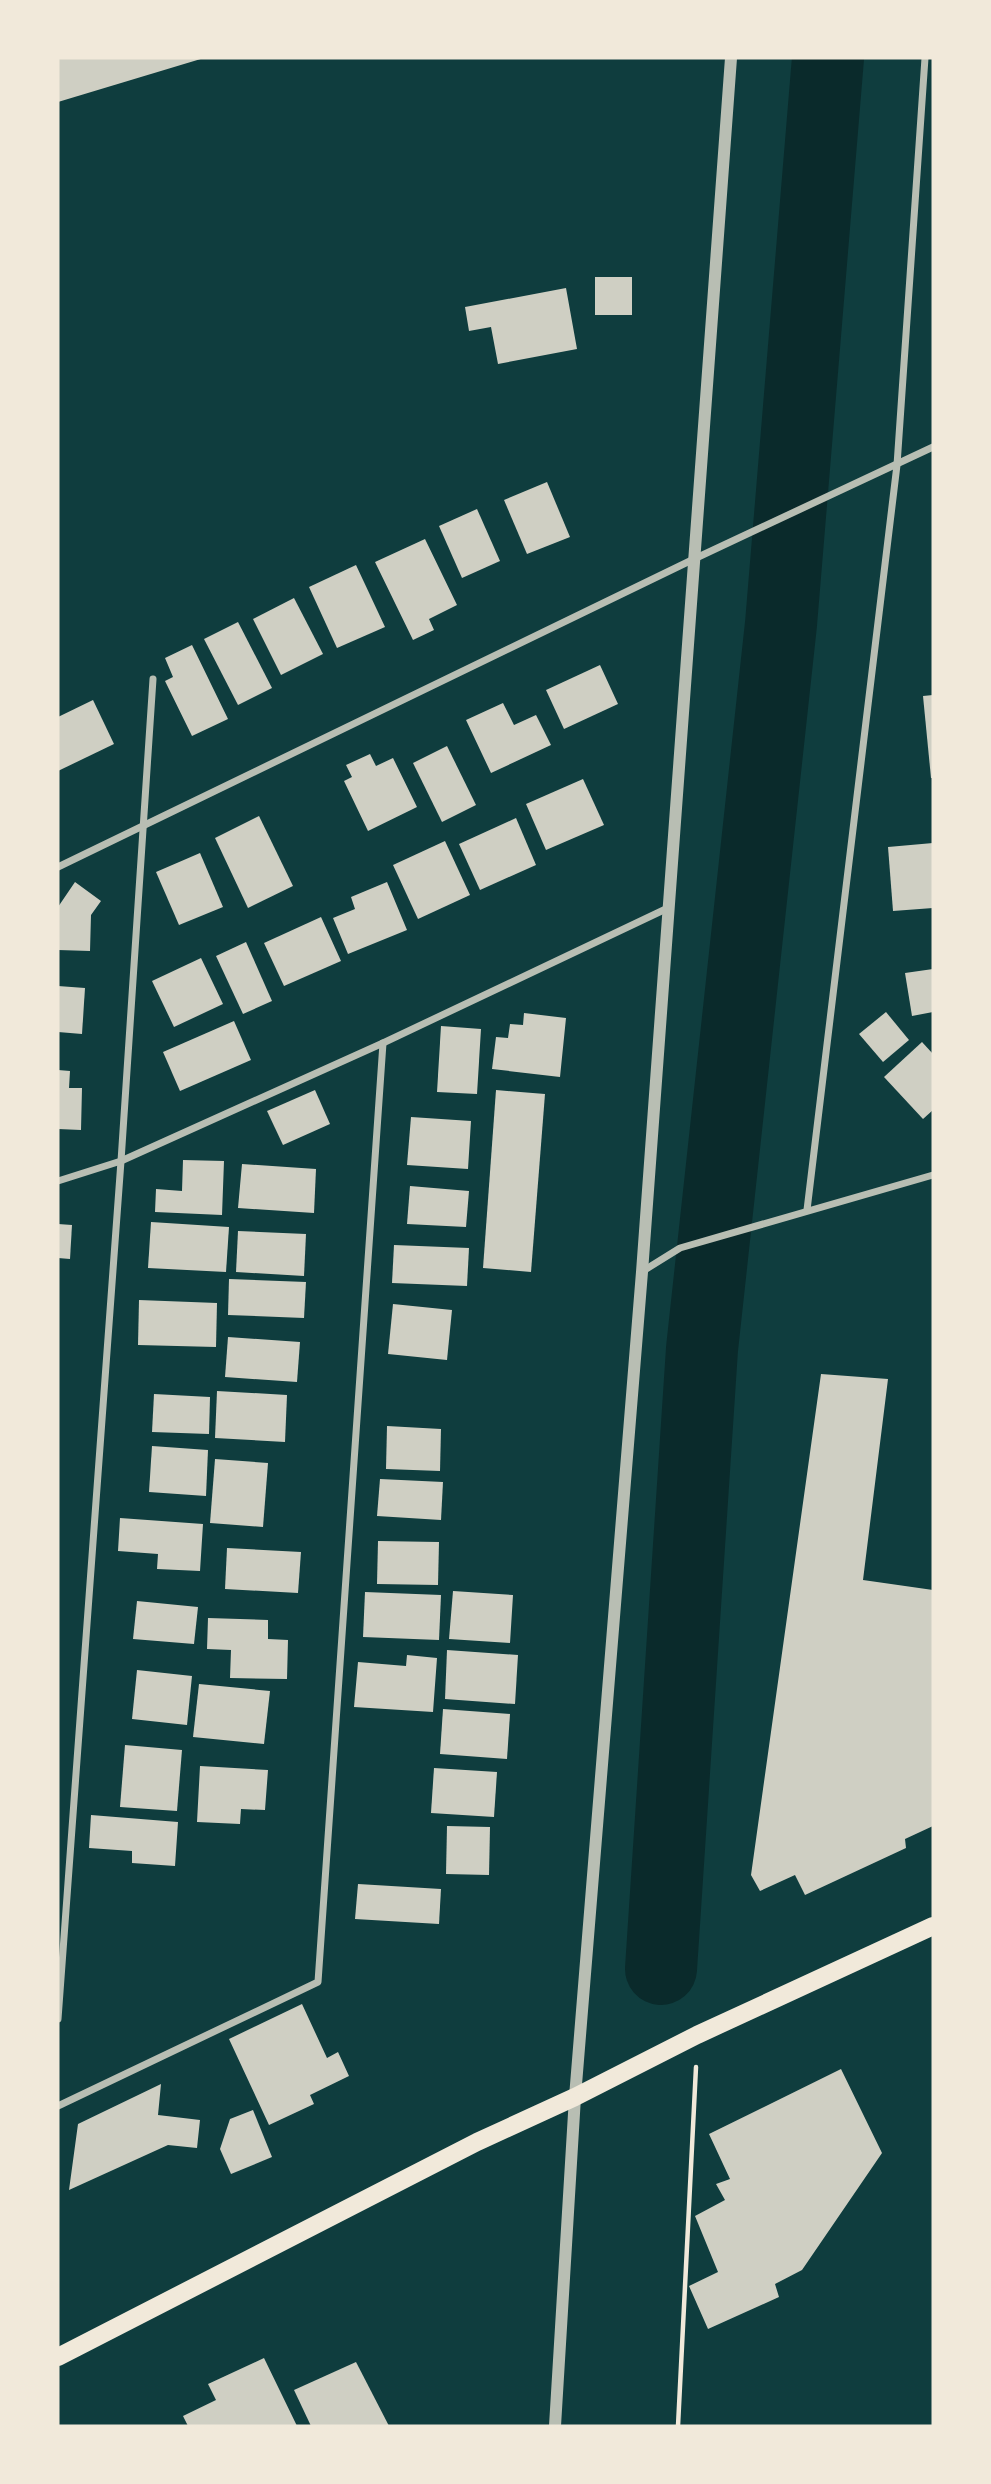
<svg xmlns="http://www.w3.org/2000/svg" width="991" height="2484" font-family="Signika,sans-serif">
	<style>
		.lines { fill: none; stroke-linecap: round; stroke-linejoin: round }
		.river { stroke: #0a2a2b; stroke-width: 72 }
		.building { fill: #cfcfc3 }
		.path { stroke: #f1e9da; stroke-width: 4.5 }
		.minor { stroke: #b8beb3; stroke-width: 7 }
		.tertiary { stroke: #b8beb3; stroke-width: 12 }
		.primary { stroke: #f1e9da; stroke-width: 18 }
	</style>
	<rect width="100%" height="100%" fill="#0f3d3e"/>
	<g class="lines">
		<polyline class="river" points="661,1969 702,1349 781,624 828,58"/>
	</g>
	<g class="building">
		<polygon points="58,58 204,58 58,102"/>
		<rect x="595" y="277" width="37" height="38"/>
		<polygon points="566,288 577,349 498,364 491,327 469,331 465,307"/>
		<polygon points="547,482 570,537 527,554 504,500"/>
		<polygon points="477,509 500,561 462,578 439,526"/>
		<polygon points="425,539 457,605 429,619 434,630 413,640 375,562"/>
		<polygon points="356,565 385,627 337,648 309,587"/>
		<polygon points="294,598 323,654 281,675 253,619"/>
		<polygon points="238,622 272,688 238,705 204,639"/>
		<polygon points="192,645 228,719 192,736 165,681 173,677 165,658"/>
		<polygon points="600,665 618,704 564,729 546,690"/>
		<polygon points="933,695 933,778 931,778 923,696"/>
		<polygon points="93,700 114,744 58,771 58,717"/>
		<polygon points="503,703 514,725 536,715 551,745 491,773 466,720"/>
		<polygon points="447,746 476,805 442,822 413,763"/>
		<polygon points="370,754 376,766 393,758 417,807 368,831 344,781 352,777 346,765"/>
		<polygon points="583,779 604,825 546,850 526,804"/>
		<polygon points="259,816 293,886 248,908 215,838"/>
		<polygon points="516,818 536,865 480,890 459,844"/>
		<polygon points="445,841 470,895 418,919 393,865"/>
		<polygon points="933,843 933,908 893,911 888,847"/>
		<polygon points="200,853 223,907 179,925 156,872"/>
		<polygon points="75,882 101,901 91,915 90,951 58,950 58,907"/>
		<polygon points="387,882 407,930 348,954 333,918 355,909 351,897"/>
		<polygon points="321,917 341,961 284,986 264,943"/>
		<polygon points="246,942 272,1001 243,1014 216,956"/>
		<polygon points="201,958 223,1004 174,1027 152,981"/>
		<polygon points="933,969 933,1012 912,1016 905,973"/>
		<polygon points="58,986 85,988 82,1034 58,1032"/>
		<polygon points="886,1012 909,1040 883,1062 859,1034"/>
		<polygon points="524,1013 566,1018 560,1077 492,1069 496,1037 508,1038 510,1024 523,1025"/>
		<polygon points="234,1021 251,1060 180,1091 163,1052"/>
		<polygon points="441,1026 481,1029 477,1094 437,1092"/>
		<polygon points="922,1042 933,1054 933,1110 923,1119 884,1077"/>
		<polygon points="58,1070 70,1071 69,1088 82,1088 81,1130 58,1129"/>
		<polygon points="315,1090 330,1124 283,1145 267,1111"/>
		<polygon points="496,1090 545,1094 531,1272 483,1268"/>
		<polygon points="411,1117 471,1121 468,1169 407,1165"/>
		<polygon points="183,1160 224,1161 222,1215 155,1212 156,1189 182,1191"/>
		<polygon points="242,1164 316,1169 314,1213 238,1208"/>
		<polygon points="410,1186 469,1191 466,1227 407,1224"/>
		<polygon points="151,1222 229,1227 226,1272 148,1268"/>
		<polygon points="58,1224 72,1225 70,1259 58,1258"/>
		<polygon points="238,1231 306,1234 304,1276 236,1272"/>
		<polygon points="394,1245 469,1248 467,1286 392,1283"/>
		<polygon points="229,1279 306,1282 304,1318 228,1315"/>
		<polygon points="139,1300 217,1303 216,1347 138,1345"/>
		<polygon points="393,1304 452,1310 447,1360 388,1354"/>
		<polygon points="228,1337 300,1342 297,1382 225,1377"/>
		<polygon points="821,1374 888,1379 863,1580 933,1590 933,1826 905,1839 906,1848 805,1895 795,1875 760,1891 751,1875"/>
		<polygon points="217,1391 287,1395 285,1442 215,1438"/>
		<polygon points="154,1394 210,1397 209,1434 152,1432"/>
		<polygon points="387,1426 441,1429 440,1471 386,1469"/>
		<polygon points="152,1446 208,1450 206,1496 149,1492"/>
		<polygon points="215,1459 268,1463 263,1527 210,1523"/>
		<polygon points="380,1479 443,1482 441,1520 377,1516"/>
		<polygon points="120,1518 203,1524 200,1571 157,1569 158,1554 118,1551"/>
		<polygon points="378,1541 439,1542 438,1585 377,1584"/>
		<polygon points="227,1548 301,1552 298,1593 225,1589"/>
		<polygon points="453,1591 513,1595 510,1643 449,1639"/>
		<polygon points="365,1592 441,1595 439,1640 363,1637"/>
		<polygon points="137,1601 198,1607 194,1644 133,1639"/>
		<polygon points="208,1618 268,1620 268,1639 288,1640 287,1679 230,1678 231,1650 207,1649"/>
		<polygon points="447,1650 518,1655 515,1704 445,1699"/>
		<polygon points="407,1655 437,1658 433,1712 354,1707 358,1662 406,1666"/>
		<polygon points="137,1670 192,1676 187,1725 132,1719"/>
		<polygon points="199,1684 270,1691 264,1744 193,1737"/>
		<polygon points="443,1709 510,1714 507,1759 440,1754"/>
		<polygon points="125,1745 182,1750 177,1811 120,1807"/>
		<polygon points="200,1766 268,1770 265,1810 241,1809 240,1824 197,1822"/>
		<polygon points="434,1768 497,1772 494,1817 431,1813"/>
		<polygon points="91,1815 178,1822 175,1866 132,1863 132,1851 89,1848"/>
		<polygon points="447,1826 490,1827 489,1875 446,1874"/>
		<polygon points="358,1884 441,1889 439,1924 355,1919"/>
		<polygon points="302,2004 327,2058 338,2052 349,2076 310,2095 314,2104 269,2125 229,2039"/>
		<polygon points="841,2069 882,2153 802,2270 775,2284 779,2297 708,2329 689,2286 718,2272 695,2216 725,2200 716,2184 730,2179 709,2134"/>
		<polygon points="161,2084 158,2115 200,2120 197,2148 168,2145 69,2190 78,2124"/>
		<polygon points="253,2110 272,2157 231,2174 220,2149 230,2119"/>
		<polygon points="264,2358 297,2426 188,2426 183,2416 216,2400 208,2384"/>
		<polygon points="356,2362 389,2426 311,2426 294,2390"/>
	</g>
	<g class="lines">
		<polyline class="path" points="678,2426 696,2067"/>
		<g class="minor">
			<polyline points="58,867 694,559 933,447"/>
			<polyline points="58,1181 121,1161 383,1043 670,907"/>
			<polyline points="807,1210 897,465 925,58"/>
			<polyline points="643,1271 680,1248 933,1175"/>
			<polyline points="58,2019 121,1161 153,679"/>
			<polyline points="58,2106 318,1982 383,1043"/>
		</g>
		<polyline class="tertiary" points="555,2426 575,2097 642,1272 731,58"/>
		<polyline class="primary" points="58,2357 477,2142 575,2097 697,2035 933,1926"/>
	</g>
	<rect width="991" height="2484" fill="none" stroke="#f1e9da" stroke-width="119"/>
</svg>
